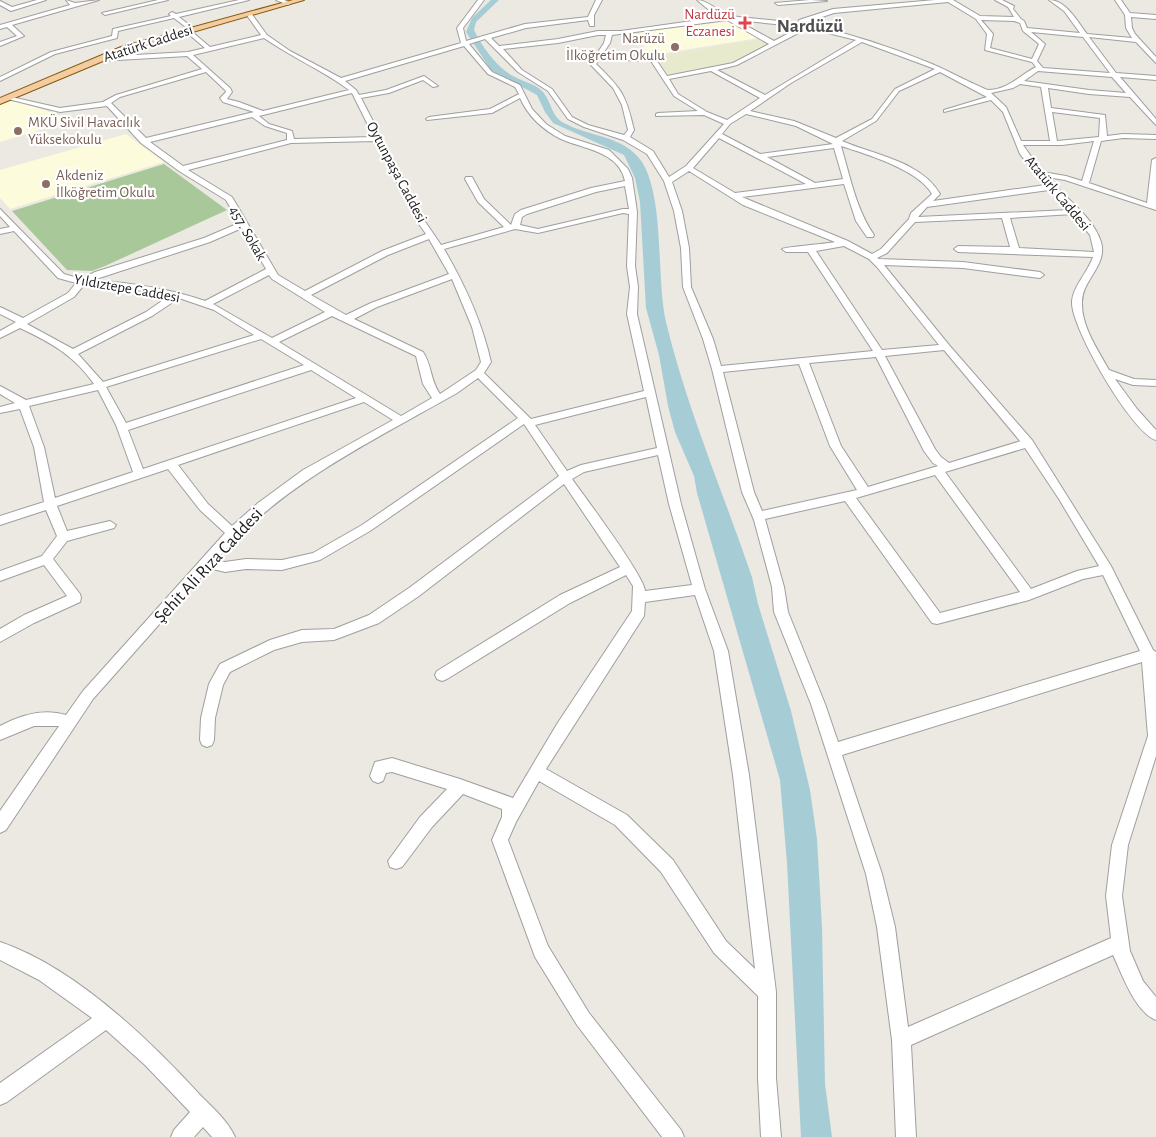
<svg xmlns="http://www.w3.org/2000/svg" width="1156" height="1137" font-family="'Alegreya Sans',sans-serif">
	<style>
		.education { fill: #fcfbdb }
		.farmland { fill: #e8eace }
		.forest { fill: #a9c89a }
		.water { fill: #a6cdd6 }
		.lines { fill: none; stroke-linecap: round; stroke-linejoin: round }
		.minor-casing { stroke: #9f9f9f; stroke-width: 2 }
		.major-casing { stroke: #865a0d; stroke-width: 2 }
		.minor { fill: #fff; fill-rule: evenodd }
		.major { fill: #f3cca0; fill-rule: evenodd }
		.health-dot { fill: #e0444e; stroke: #fff; stroke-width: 2 }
		.education-dot { fill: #8d6e63; stroke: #fff; stroke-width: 2 }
		.labels { text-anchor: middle; stroke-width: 4.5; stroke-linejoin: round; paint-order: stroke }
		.far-health-label { font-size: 15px; fill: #be3a42; stroke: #fff; text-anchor: end }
		.far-education-label { font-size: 15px; fill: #785e54; stroke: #fff; text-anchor: start }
		.far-street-label { font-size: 15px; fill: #1b1b1b; stroke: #fff }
		.street-label { font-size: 18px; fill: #1b1b1b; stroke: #fff }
		.far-district-label { font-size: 19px; font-weight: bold; fill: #4e4e4e; stroke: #fff }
	</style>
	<rect width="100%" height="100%" fill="#ece8e2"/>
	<g class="education">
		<polygon points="730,21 759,38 646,56 640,32"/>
		<polygon points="8,101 23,103 73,120 0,142 0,104"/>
		<polygon points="126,134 164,162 10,209 0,198 0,170"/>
	</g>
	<polygon class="farmland" points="761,39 770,45 726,67 676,78 671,77 657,59 651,57"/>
	<polygon class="forest" points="164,164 227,210 105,266 92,271 67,270 12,211"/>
	<path class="water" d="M491,0H499L476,22L474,30C482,47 498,69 515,77C524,82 535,84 542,91C551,100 551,115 562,122C588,137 624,135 642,162C665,199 656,279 666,322C687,409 723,492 752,577L758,604L791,711L810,790L817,839L822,927L825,1084L832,1137H801L787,863L780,780L697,493L694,476L675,432L668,406L659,355L646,308L640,202L635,178L624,155L553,123L545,112L537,95L491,70L466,32L472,18Z"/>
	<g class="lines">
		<g class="minor-casing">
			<g id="minor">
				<polygon points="37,0 46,0 11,11 0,5 0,1 12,7"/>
				<polygon points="66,0 75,3 99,0 12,25 24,36 0,46 0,42 17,36 7,27 0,29 0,25 70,5"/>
				<polygon points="158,0 168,0 105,15 102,13"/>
				<path d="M239,0H249L179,17L193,28L191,31L210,47L261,35L246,14L251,13L267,35L290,51L341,78L461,43L457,28L478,0H484L463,28L466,41L525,24L588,17L596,0H602L594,15V26H590L588,20L526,28L491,38L499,46L558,39L598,31H621L721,17L715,15L697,0C708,0 718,12 729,16L798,23L799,20L833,9L935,0H953L980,16L1014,17L1008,7L995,0H1002L1014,6L1013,9L1021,19L1024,21L1027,28L1080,33L1064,11L1049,0C1066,0 1077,21 1087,34L1132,38L1126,28L1125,15L1115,0H1121L1130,13L1156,15V19L1131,17L1132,28L1135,34L1156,57V63L1136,42L1089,37L1116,73L1156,76V80L1120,77L1156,119V125L1130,97L1089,94L1048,88L1051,108L1105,115L1107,136L1123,134L1156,135V139L1123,138L1101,141L1089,183L1147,203L1152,160L1156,158V210L1065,180L1047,177C1064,197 1093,216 1101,242C1108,265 1082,280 1082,302C1081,326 1098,350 1109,370L1134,379L1156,380V386L1133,385L1115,379L1137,409L1156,430V440C1132,433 1071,328 1072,302C1073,286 1088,272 1093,257L958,252L954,249L958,246L1010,247L1002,218L915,222L887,253L877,258L879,259L963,262L1040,272L1044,275L1040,278L963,268L884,265L949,345L1032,440L1111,566L1153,650L1156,652V756L1128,845L1122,896L1130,951L1143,981L1156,997V1020C1135,1012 1122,974 1113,955L911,1045L916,1137H896L892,1040L877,927L866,874L811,704L774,612L772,587L754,520L742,492L712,369L703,339L683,287L681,248L674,211L664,181L647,154L623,140L584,127L568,119L548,91L518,72L485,39L469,44L492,72L520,85L532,109L546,124L565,136L609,150L628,169L632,178L637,212L635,266L638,287L637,314L681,504L705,589L728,651L749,775L776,992V1078L781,1137H761L758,1078V996L714,953L661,872L615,825L539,781L516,822L508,840L548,946L589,1013L681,1130L684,1137H662L577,1025L535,957L492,840L502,817V809L463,794L432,827L402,867L396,869L390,867L388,861L420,817L447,789L392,772L386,773L383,781L378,783L373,781L370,776L375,762L392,758L460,779L513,798L557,724L632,611L633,586L626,575L570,603L447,679L442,681L437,679L435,675L437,671L560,595L620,567L564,484L419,596L379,623L334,640L302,642L274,650L230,672L223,685L215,718L214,740L212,745L207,747L202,745L200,740L201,718L209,684L220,664L270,640L302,630L334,629L369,615L409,588L559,476L524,424L370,531L320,560L282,570L246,569L225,572L209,568L93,699L6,830L0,833V811L59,726H34L0,740V726C21,715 43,708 66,715L83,691L225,533L200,510L168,469L57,506L67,531L110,521L116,525L114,528L67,541L53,559L80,594L81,598L80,602L34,623L0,642V629L24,615L67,596L44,565L0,581V571L42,556L57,536L46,510L0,525V516L44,502L34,447L20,409L0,413V407L15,403L0,394V386L26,400L94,384C75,356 50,342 20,328L0,338V331L16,322L0,314V307L23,318L68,293L76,283L58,278L14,231L0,234V229L10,227L0,216V209L64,274L81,279L95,272L204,238L239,223L226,200L179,171L141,143L107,106L60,112L4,98L7,96L60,108L103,102L116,95L202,69L187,56L100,61L97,59L100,57L188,52L205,48L185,31L187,28L174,18L118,31L117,38L55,54L0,81V77L51,52L112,36L113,29L171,16L169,14L172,12L176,14ZM948,2L976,19L987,34L985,50L1032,62L1036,67C1020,75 1008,90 988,90C983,89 942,68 932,64C891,47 848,33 804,23L834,13ZM727,20L769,44L733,63L667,76L655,58L602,55L610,43L612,35ZM736,20L785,25L797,29L774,41ZM981,20L1014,21L1020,23L1023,31L1039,44L1032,59L990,48L993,34ZM804,27L856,40L765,95L717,70L737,65L802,31ZM1031,32L1083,37L1110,73L1043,68L1037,61L1045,44ZM598,35H606L604,43L590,64L613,88L622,105L628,130L624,135L588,125L572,117L552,89L522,70L503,49L558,43ZM264,38C291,57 322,70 349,90L263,111L239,102L227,99L232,92L230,88L193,55ZM862,42L935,69L895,89L872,119L836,138L794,121L750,111L791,83ZM464,46L488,74L515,87L519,94L490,109L429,117L426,119L427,120L492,113L520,98C528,116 543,130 561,139C583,149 619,151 625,181L591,188L521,210L515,214L511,225L484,199L472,177H466L465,179L478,202L504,227L441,245L424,220L361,98L389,93L423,80L433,87L438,86L424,76L386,90L359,95L356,90L345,81ZM599,59L651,61L674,96L698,111L658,113L656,114V116L704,115L724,124L686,166L669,177L653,151L630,137L634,130C626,95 622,89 596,64ZM711,71L760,98L727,120L707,112L678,94L669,79ZM1038,71L1112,77L1126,93L1089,90L1024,81ZM206,72L225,90L226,92L220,98L223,102L254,112L146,138L111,103L120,97ZM940,72L987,97L944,110V112L991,100L1003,112L1020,154L1045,185L933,201L940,194C921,161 874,155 842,141L876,121L899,91ZM1020,84L1041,87L1050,141H1021L1006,107L991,93L1013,88ZM352,93L374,137L294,139L292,131L269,124L259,116ZM1052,112L1100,118L1099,137L1057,141ZM746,114L796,126L833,144L760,154L722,134L730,124ZM252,117L265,126L287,133V140L183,166L150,142ZM719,138L806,184L735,193L693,168ZM376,141L416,220L426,234L382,251L305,291L278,275L232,197L188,170L291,143ZM1094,141L1082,181L1066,176L1042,172L1023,145H1062ZM841,146C866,154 919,170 932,194L911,213L909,219L881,249L872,254L848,241L742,197L844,184L856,221L867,237H873L874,235C856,209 850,176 841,146ZM834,148L843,179L815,183L767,157ZM689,171L743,205L835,242C826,244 785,247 782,249L786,252H808L873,351L721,366L713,339L691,287L689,248L682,211L672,182ZM625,186L629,209H623L538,229L520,225L522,217L527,214L596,192ZM1049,190L1069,210L918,217L927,207ZM623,213L629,214L627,266L630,287L627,314L644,391L531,419L484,373L491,362C482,322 465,285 444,249L515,229L538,233ZM1073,214L1090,235L1094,252L1019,248L1010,218ZM242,228L266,269L205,301C168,288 131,283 93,280L210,242ZM429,239L449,274L371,303L346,315L311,295L388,255ZM844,246L869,259L877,267L939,345L882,350L816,251ZM269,275L272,279L325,312L272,338L213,304ZM452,279L472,327L481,362L476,370L440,394C430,380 432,365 423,352L354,319L377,307ZM84,285L131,289L169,296L146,312L73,349L27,324L74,297ZM179,298L214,310L254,335L103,382L78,354L152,316ZM332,316L416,356L423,384L432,398L401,416L279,342ZM261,339L304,365L126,423L106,387ZM944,350L1020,441H1021L949,463L941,457L935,449L885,356ZM876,357L924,451L933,463L938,466L868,487L841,446L809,363ZM799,364L830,446L857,490L762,511L754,492L723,372ZM311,370L356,398L143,469L128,430ZM478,378L518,418L362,525L313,553L282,560L246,559L225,562L216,560C283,483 369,443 457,393ZM98,390L116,425L133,472L55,498L44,447L29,406ZM646,397L657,448L581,465L567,471L535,425ZM364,402L393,420L303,470L258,503L232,526L208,504L178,465ZM1025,448L1059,499L1099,566L1077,571L1031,589L945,472ZM658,455L669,504L692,585L645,591C645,577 585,497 572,479L584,472ZM935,475L1020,592L940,613L856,498ZM845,501L932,623L937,624L1029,600L1083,579L1103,575L1140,651L838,742L825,704L788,612L784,587L765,519ZM695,595L714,651L733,775L755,969L726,941L673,860L627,815L546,769L644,616L645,602ZM1142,662L1148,736L1112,845L1106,896L1111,938L908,1027L895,927L882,874L842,755Z"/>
				<polygon points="276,0 284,0 291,3 288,5"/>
				<polygon points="810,0 827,1 778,5 775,3"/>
				<path d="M0,942C74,967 149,1039 201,1096C213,1108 228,1121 235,1137H212L203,1127L194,1137H171L174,1130L190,1112L145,1065L106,1030L7,1102L0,1105V1083L92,1018L39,980L0,960Z"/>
			</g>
		</g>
		<g class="major-casing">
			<polygon id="major" points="293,0 304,0 127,51 0,104 0,98 121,47"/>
		</g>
		<use href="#minor" class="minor"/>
		<use href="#major" class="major"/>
	</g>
	<path class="health-dot" d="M742.5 15.5h5v5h5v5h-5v5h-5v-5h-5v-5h5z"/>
	<g class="education-dot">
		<circle cx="675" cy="47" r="5"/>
		<circle cx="18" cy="131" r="5"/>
		<circle cx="46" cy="184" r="5"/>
	</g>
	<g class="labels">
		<g class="far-health-label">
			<text x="735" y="19">Nardüzü<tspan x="735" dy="17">Eczanesi</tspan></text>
		</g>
		<g class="far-education-label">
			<text x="665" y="43" text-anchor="end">Narüzü<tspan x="665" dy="17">İlköğretim Okulu</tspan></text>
			<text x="28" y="127">MKÜ Sivil Havacılık<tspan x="28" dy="17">Yüksekokulu</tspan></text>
			<text x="56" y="180">Akdeniz<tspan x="56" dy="17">İlköğretim Okulu</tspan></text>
		</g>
		<g class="far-street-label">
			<text transform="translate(148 43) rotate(-18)" y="5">Atatürk Caddesi</text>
			<text transform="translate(397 172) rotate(62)" y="5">Oytunpaşa Caddesi</text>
			<text transform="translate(1058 193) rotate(50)" y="5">Atatürk Caddesi</text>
			<text transform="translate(248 233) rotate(60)" y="5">457. Sokak</text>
			<text transform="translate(127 288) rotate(10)" y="5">Yıldıztepe Caddesi</text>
		</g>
		<g class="street-label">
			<text transform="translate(208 565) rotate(-47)" y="6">Şehit Ali Rıza Caddesi</text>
		</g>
		<g class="far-district-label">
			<text x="810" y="32">Nardüzü</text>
		</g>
	</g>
</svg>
